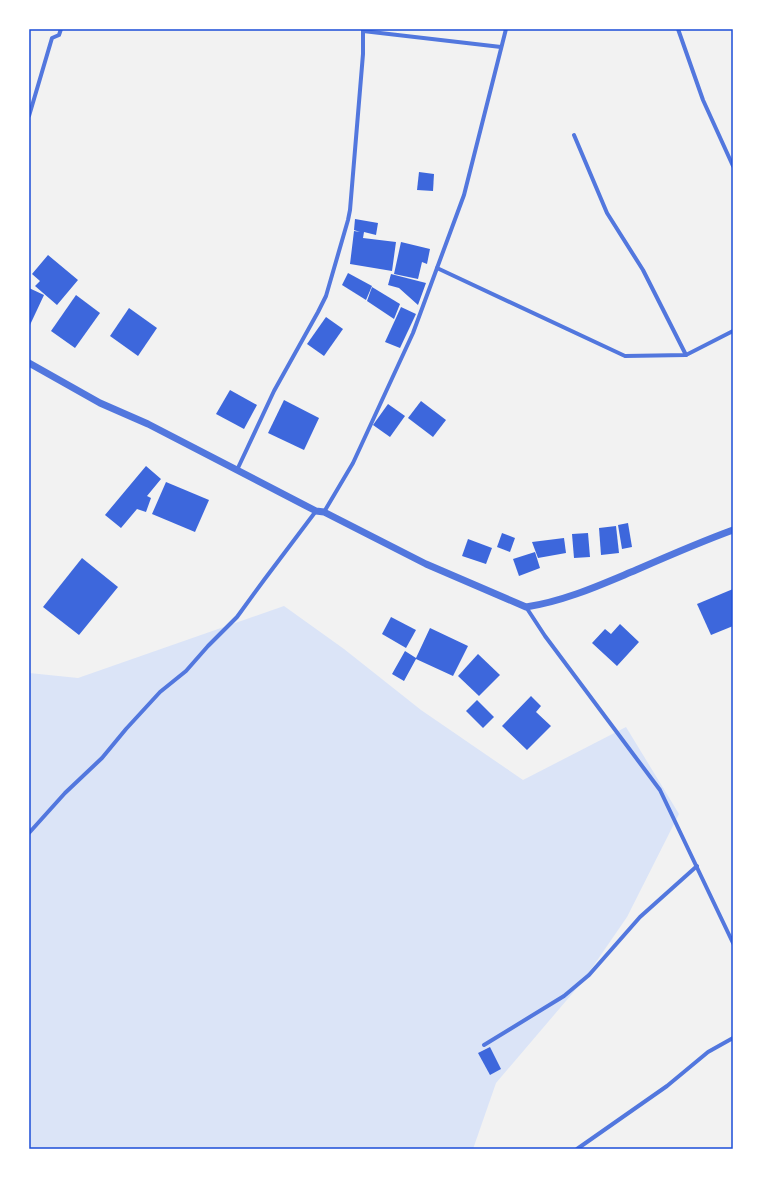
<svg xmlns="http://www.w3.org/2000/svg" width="762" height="1178" font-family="Manrope,sans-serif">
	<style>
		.green { fill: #dbe4f7 }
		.building { fill: #3d67dc }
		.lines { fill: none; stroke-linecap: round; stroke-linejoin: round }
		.minor { stroke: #5277de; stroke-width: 4 }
		.tertiary { stroke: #5277de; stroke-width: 7 }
		.neatline { fill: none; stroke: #1d4ed8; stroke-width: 1.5 }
	</style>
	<rect width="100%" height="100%" fill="#f2f2f2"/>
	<polygon class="green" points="284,606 344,649 421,710 523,780 626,727 679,814 627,917 583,981 496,1083 473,1149 29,1149 29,673 78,678"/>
	<g class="building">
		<polygon points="419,172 434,174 433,191 417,190"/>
		<polygon points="355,219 378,223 376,235 364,232 363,238 396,242 392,271 350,264 354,231 360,232 354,230"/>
		<polygon points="401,242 430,249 427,264 422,262 418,279 394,274"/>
		<polygon points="48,255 78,280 57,305 35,286 40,281 32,274"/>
		<polygon points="348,273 372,286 366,300 342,285"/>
		<polygon points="391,274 426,283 418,305 399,288 388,285"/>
		<polygon points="372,287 400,304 394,319 367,301"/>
		<polygon points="29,288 44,295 29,327"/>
		<polygon points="76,295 100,313 75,348 51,331"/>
		<polygon points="401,307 416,314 400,348 385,342"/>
		<polygon points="129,308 157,328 138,356 110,336"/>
		<polygon points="326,317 343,329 324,356 307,344"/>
		<polygon points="230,390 257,405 244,429 216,414"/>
		<polygon points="284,400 319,418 304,450 268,433"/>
		<polygon points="421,401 446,420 433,437 408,418"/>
		<polygon points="388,404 405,416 390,437 373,425"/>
		<polygon points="146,466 161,479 147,496 151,498 146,512 137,509 121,528 105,515"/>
		<polygon points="166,482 209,500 195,532 152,514"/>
		<polygon points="628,523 632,547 622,549 618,525"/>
		<polygon points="616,526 619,553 601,555 599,528"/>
		<polygon points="502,533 515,538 510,552 497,547"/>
		<polygon points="588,533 590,557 574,558 572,534"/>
		<polygon points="564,538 566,553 538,558 532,542"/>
		<polygon points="468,539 492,548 486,564 462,556"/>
		<polygon points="535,552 540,568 519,576 513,559"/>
		<polygon points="82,558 118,587 79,635 43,607"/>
		<polygon points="733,589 733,626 711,635 697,604"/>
		<polygon points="391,617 416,630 406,648 382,634"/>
		<polygon points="620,624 639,642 617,666 592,643 605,629 611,634"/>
		<polygon points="430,628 468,646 453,676 416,659 404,681 392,674 405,651 416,658"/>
		<polygon points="478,654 500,675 479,696 458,676"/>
		<polygon points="531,696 541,706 536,712 551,726 527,750 502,726"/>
		<polygon points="477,700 494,717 483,728 466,711"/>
		<polygon points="490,1047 501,1069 490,1075 478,1053"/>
	</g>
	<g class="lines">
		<g class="minor">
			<polyline points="678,29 703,100 733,166"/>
			<polyline points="363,31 501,47"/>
			<polyline points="29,116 52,38 59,35 61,29"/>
			<polyline points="574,135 607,213 643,270 686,355"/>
			<polyline points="437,268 625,356 686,355 733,331"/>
			<polyline points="237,470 274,391 318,312 326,296 348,220 350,210 363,54 363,29"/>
			<polyline points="324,512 353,463 413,333 464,195 506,29"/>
			<polyline points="526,607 545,636 660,790 733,943"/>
			<polyline points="29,833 65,793 102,758 126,729 160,692 186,671 208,646 237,617 264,580 316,511"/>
			<polyline points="484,1045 564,996 589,975 640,917 697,866"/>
			<polyline points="577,1149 667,1086 708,1052 733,1038"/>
		</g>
		<path class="tertiary" d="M29,363L100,403L148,424L316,511L324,512L426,564L526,607C565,601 600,585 636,570C668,556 700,542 733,530"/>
	</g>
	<rect width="762" height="1178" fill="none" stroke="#ffffff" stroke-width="60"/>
	<rect x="30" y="30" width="702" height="1118" class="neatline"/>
</svg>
